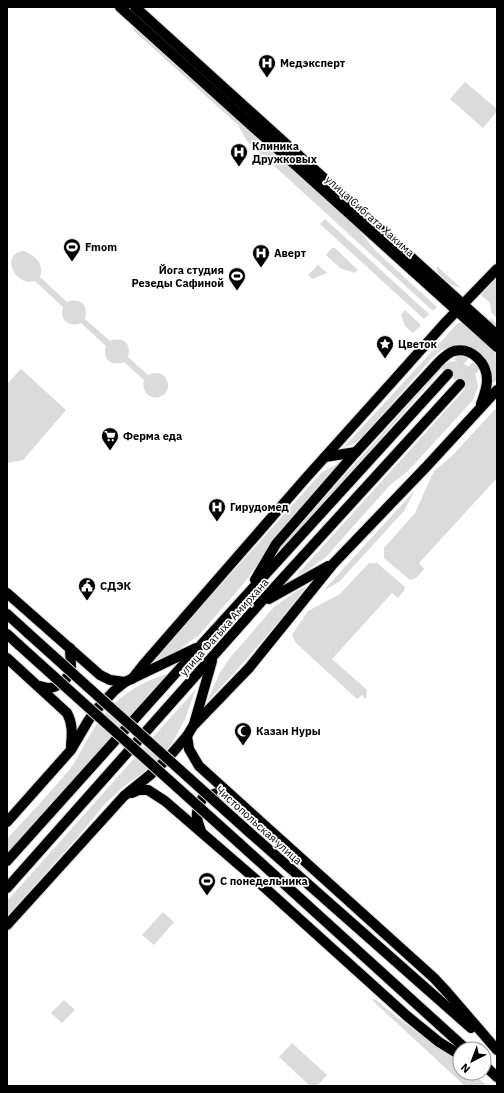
<svg xmlns="http://www.w3.org/2000/svg" width="504" height="1093" font-family="'IBM Plex Sans',sans-serif">
	<style>
		.green { fill: #dbdbdb }
		.lines { fill: none; stroke-linecap: round; stroke-linejoin: round }
		.major-tunnel { stroke: #d9d9d9; stroke-width: 10; stroke-dasharray: 10 5; stroke-linecap: butt }
		.major-casing { stroke: #dbdbdb; stroke-width: 12 }
		.major { stroke: #000; stroke-width: 10 }
		.major-bridge-casing { stroke: #dbdbdb; stroke-width: 12; stroke-linecap: butt }
		.major-bridge { stroke: #000; stroke-width: 10 }
		.labels { text-anchor: middle; stroke-width: 3.5; stroke-linejoin: round; paint-order: stroke }
		.poi-label { font-size: 11px; font-weight: bold; fill: #000; stroke: #fff; text-anchor: start }
		.street-label { font-size: 11px; fill: #000; stroke: #fff }
	</style>
	<rect width="100%" height="100%" fill="#fff"/>
	<g class="green">
		<polygon points="136,28 357,228 375,250 437,307 433,311 247,141 238,125 132,29"/>
		<polygon points="465,82 497,109 497,111 483,128 450,99"/>
		<polygon points="325,219 429,314 424,319 320,224"/>
		<polygon points="332,248 335,248 358,270 355,273 340,268 326,255"/>
		<path d="M24,251C35,255 45,265 40,277L67,302C80,297 89,305 85,319L110,341C123,336 132,344 128,357L148,375C153,373 158,372 163,375C166,377 167,380 168,384C170,402 139,403 144,380L124,362C111,367 102,359 106,346L81,323C69,328 59,320 63,307L35,281C14,287 0,252 24,251Z"/>
		<polygon points="318,265 327,273 312,279 308,275"/>
		<path d="M437,266L461,288C451,286 444,279 437,272Z"/>
		<polygon points="497,277 497,318 491,312 490,303 481,295"/>
		<polygon points="405,310 420,324 420,326 413,333 405,326 401,315"/>
		<polygon points="458,323 462,323 497,355 497,380 493,383 491,370 488,365 455,346 442,350 434,356 363,436 353,444 344,447"/>
		<polygon points="454,361 466,365 474,371 476,377 478,387 473,400 409,470 390,485 325,558 308,570 296,576 465,389 442,369 276,557 281,546 444,365 449,362"/>
		<polygon points="21,369 66,410 23,460 7,463 7,384"/>
		<polygon points="497,407 497,478 419,563 424,569 416,578 410,580 384,558 384,548 415,513 434,471 452,456"/>
		<polygon points="344,461 275,540 244,583 199,635 177,651 154,664 161,652 322,472"/>
		<polygon points="415,490 404,511 339,582 323,591"/>
		<polygon points="369,563 377,563 405,587 404,591 398,598 392,593 332,659 367,690 366,699 362,695 357,699 296,643 292,635 308,611 340,594"/>
		<path d="M307,586C276,626 242,665 207,702L219,674L229,659L261,622L274,607L297,591Z"/>
		<path d="M173,672L7,855V839C28,816 50,793 70,769C78,758 83,746 90,735C110,701 135,683 173,672Z"/>
		<polygon points="196,689 185,719 172,743 157,761 147,770 123,787 105,804 76,839 7,916 7,901"/>
		<polygon points="163,912 174,922 154,945 142,935"/>
		<polygon points="373,999 376,1000 398,1018 460,1063 460,1073 472,1073 487,1086 465,1086 372,1000"/>
		<polygon points="64,1000 75,1010 62,1023 51,1013"/>
		<polygon points="292,1043 327,1075 317,1086 310,1086 279,1057"/>
	</g>
	<g class="lines">
		<g class="major-tunnel">
			<polyline points="448,374 497,319"/>
			<polyline points="460,384 497,342"/>
		</g>
		<g class="major-casing">
			<g id="major">
				<polyline points="120,7 497,347"/>
				<polyline points="135,7 497,335"/>
				<polyline points="325,457 356,452"/>
				<path d="M255,580L276,544L356,452L437,364C442,359 447,353 454,351C472,347 487,363 487,380C487,388 484,396 481,404"/>
				<polyline points="7,593 100,675 110,680 125,682"/>
				<polyline points="269,599 328,566"/>
				<polyline points="7,614 29,634"/>
				<polyline points="7,634 19,645"/>
				<path d="M7,658L67,713C73,724 72,734 71,746"/>
				<polyline points="132,679 143,665 305,479 393,381 443,325 497,269"/>
				<path d="M38,686C42,686 45,688 48,688C58,688 70,678 71,668C71,661 70,654 70,648"/>
				<polyline points="194,724 212,661"/>
				<polyline points="187,736 189,749 199,766 434,978 447,992 497,1050"/>
				<polyline points="132,793 139,790 148,790 165,801 253,877 407,1016 439,1042 460,1055"/>
				<polyline points="7,822 71,750 88,721 95,711 114,691 125,682 196,648"/>
				<path d="M201,831C195,815 195,813 203,797L221,792L230,795"/>
				<polyline points="249,832 471,1028"/>
				<polyline points="239,843 466,1049"/>
				<polyline points="7,861 201,645 448,374"/>
				<polyline points="7,888 261,602 460,384"/>
				<polyline points="7,925 124,796 150,775 168,758 187,736 193,726 249,668 333,564 427,466 497,390"/>
				<polyline points="484,1065 497,1077"/>
			</g>
		</g>
		<use href="#major" class="major"/>
		<g class="major-bridge-casing">
			<g id="major-bridge">
				<polyline points="29,634 249,832"/>
				<polyline points="19,645 239,843"/>
			</g>
		</g>
		<use href="#major-bridge" class="major-bridge"/>
	</g>
	<defs>
		<g id="hospital-pin" transform="scale(0.9)"><path d="M0 17L-7.5 6A9.5 9.5 0 1 1 7.5 6Z" fill="#000" stroke="#fff"/><path d="M-5-5h3v3.5h4V-5h3V5h-3V1.5h-4V5h-3Z" fill="#fff"/></g>
		<g id="stadium-pin" transform="scale(0.9)"><path d="M0 17L-7.5 6A9.5 9.5 0 1 1 7.5 6Z" fill="#000" stroke="#fff"/><path d="M0-5a6.5 5 0 1 0 0 10a6.5 5 0 1 0 0-10ZM-3.5-1.8h7v3.6h-7Z" fill="#fff"/></g>
		<g id="sight-pin" transform="scale(0.9)"><path d="M0 17L-7.5 6A9.5 9.5 0 1 1 7.5 6Z" fill="#000" stroke="#fff"/><path d="M0-6L1.8-2.2L6-1.7L2.9 1.2L3.7 5.4L0 3.3L-3.7 5.4L-2.9 1.2L-6-1.7L-1.8-2.2Z" fill="#fff"/></g>
		<g id="supermarket-pin" transform="scale(0.9)"><path d="M0 17L-7.5 6A9.5 9.5 0 1 1 7.5 6Z" fill="#000" stroke="#fff"/><path d="M-6-5.5h2.5l.6 2H6L4.5 2H-2.5L-4.4-4H-6ZM-1.5 3.2a1.3 1.3 0 1 0 .1 0ZM3 3.2a1.3 1.3 0 1 0 .1 0Z" fill="#fff"/></g>
		<g id="civic-pin" transform="scale(0.9)"><path d="M0 17L-7.5 6A9.5 9.5 0 1 1 7.5 6Z" fill="#000" stroke="#fff"/><path d="M-.6-6.5H3V-4.5H.6V-3L4-1V1h2V6H-6V1h2V-1L-.6-3ZM-1.2 2.5V6h2.4V2.5Z" fill="#fff"/></g>
		<g id="mosque-pin" transform="scale(0.9)"><path d="M0 17L-7.5 6A9.5 9.5 0 1 1 7.5 6Z" fill="#000" stroke="#fff"/><path d="M3.5-4.9A6 6 0 1 0 3.5 4.9A5 5 0 1 1 3.5-4.9Z" fill="#fff"/></g>
	</defs>
	<g fill-rule="evenodd">
		<use href="#hospital-pin" x="267" y="63"/>
		<use href="#hospital-pin" x="239" y="152"/>
		<use href="#stadium-pin" x="72" y="247"/>
		<use href="#hospital-pin" x="261" y="253"/>
		<use href="#stadium-pin" x="237" y="276"/>
		<use href="#sight-pin" x="385" y="344"/>
		<use href="#supermarket-pin" x="110" y="436"/>
		<use href="#hospital-pin" x="217" y="507"/>
		<use href="#civic-pin" x="87" y="586"/>
		<use href="#mosque-pin" x="243" y="731"/>
		<use href="#stadium-pin" x="207" y="881"/>
	</g>
	<g class="labels">
		<g class="poi-label">
			<text x="280" y="67">Медэксперт</text>
			<text x="252" y="150">Клиника<tspan x="252" dy="13">Дружковых</tspan></text>
			<text x="85" y="251">Fmom</text>
			<text x="274" y="257">Аверт</text>
			<text x="224" y="274" text-anchor="end">Йога студия<tspan x="224" dy="13">Резеды Сафиной</tspan></text>
			<text x="398" y="348">Цветок</text>
			<text x="123" y="440">Ферма еда</text>
			<text x="230" y="511">Гирудомед</text>
			<text x="100" y="590">СДЭК</text>
			<text x="256" y="735">Казан Нуры</text>
			<text x="220" y="885">С понедельника</text>
		</g>
		<g class="street-label">
			<text transform="translate(370 216) rotate(42)" y="4">улица Сибгата Хакима</text>
			<text transform="translate(224 627) rotate(-48)" y="4">улица Фатыха Амирхана</text>
			<text transform="translate(259 825) rotate(42)" y="4">Чистопольская улица</text>
		</g>
	</g>
	<rect width="504" height="1093" fill="none" stroke="#000000" stroke-width="16"/>
	<g transform="translate(472 1061) rotate(222)"><circle r="19" fill="#ffffff" stroke="#999999"/>
	<path d="M0-3L7 15L0 10L-7 15Z" fill="#000000"/>
	<text y="-6" font-size="11" font-weight="bold" text-anchor="middle" fill="#000000">N</text>
	</g>
</svg>
